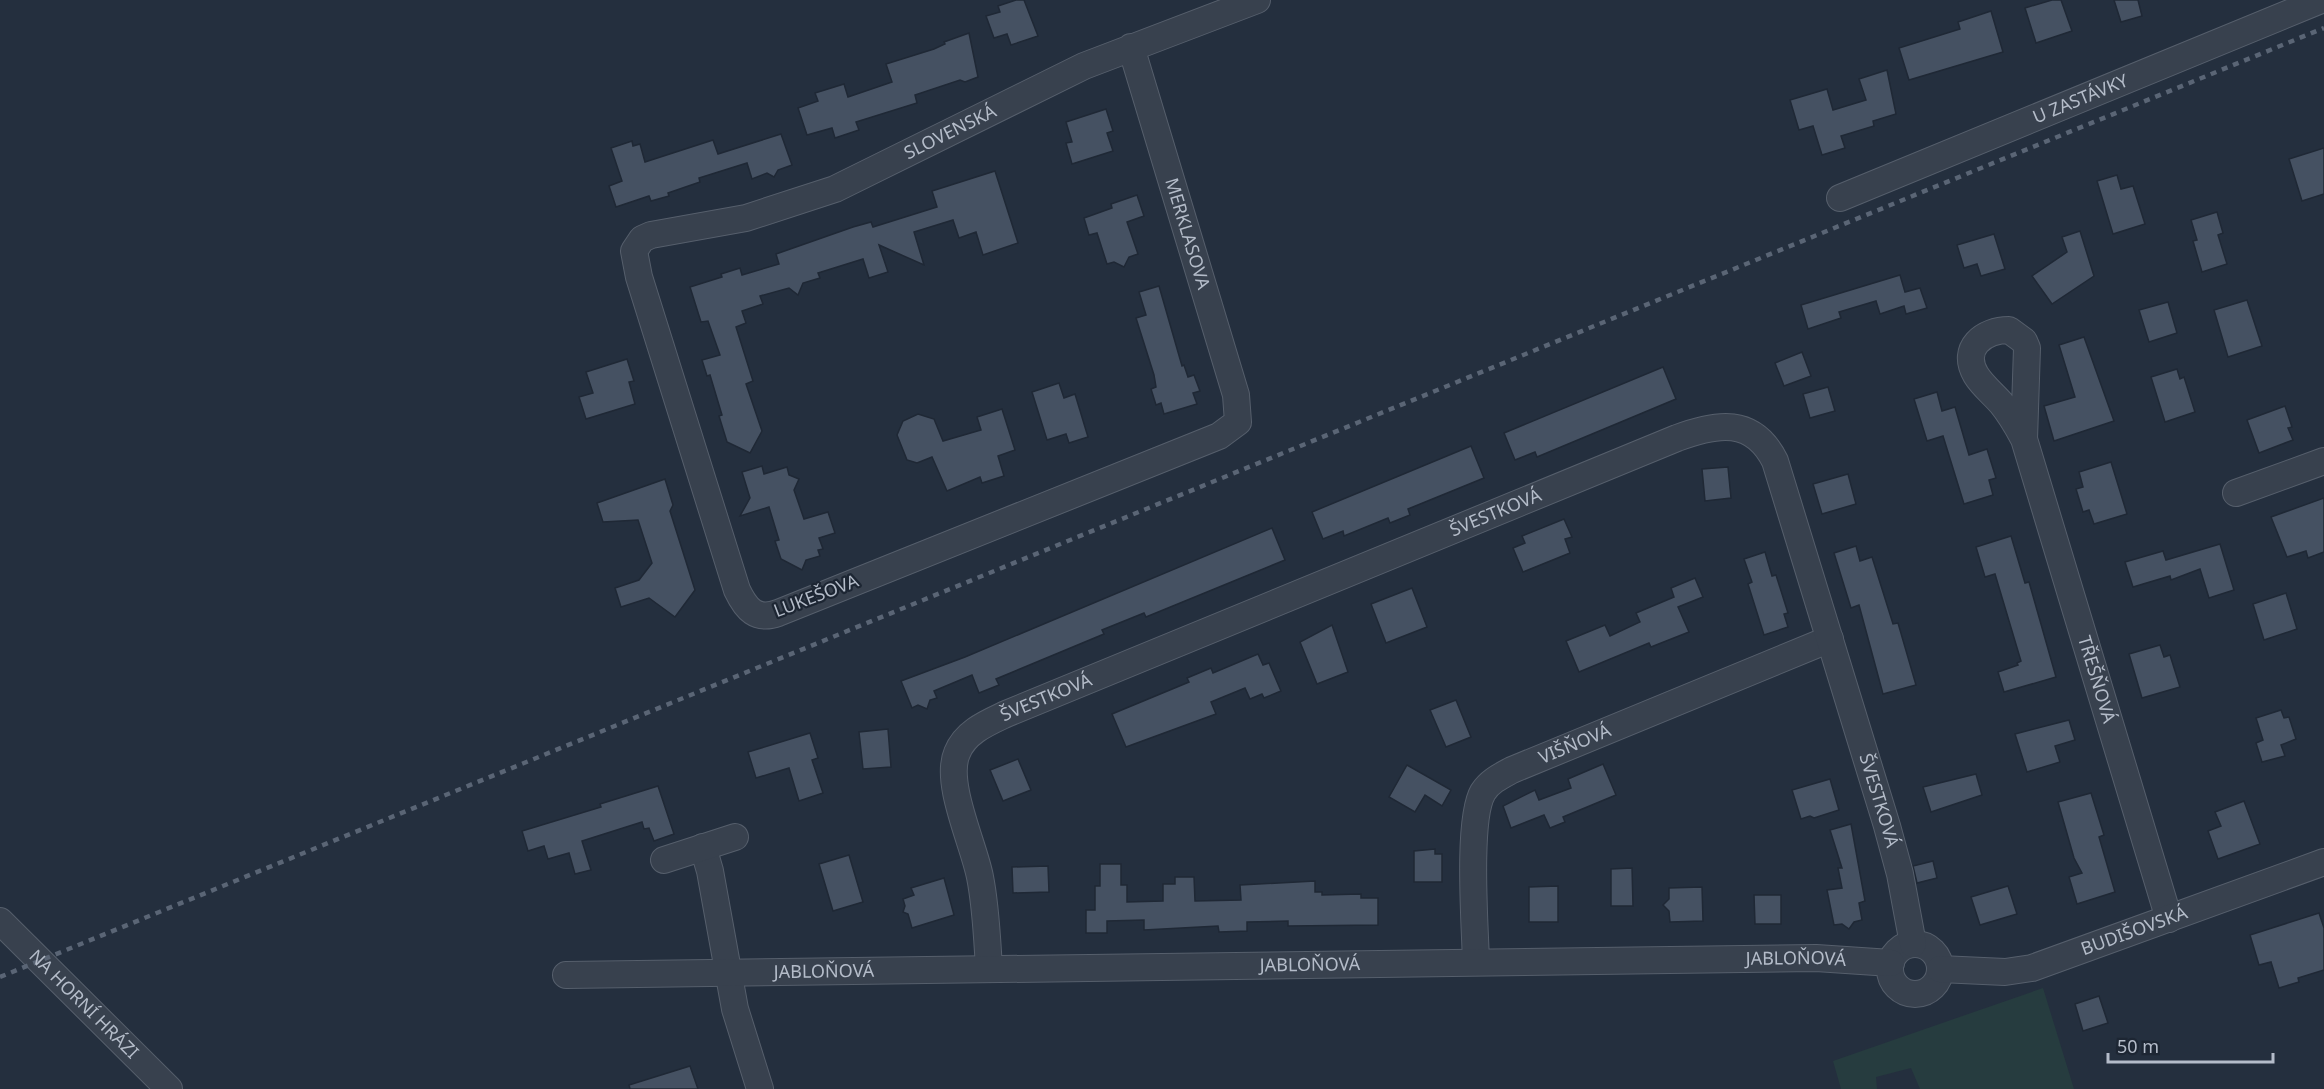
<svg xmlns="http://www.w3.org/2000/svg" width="2324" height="1089" font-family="'Noto Sans',sans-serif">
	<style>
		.green { fill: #263c3f }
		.building { fill: #455162; stroke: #1f2835; stroke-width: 1.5 }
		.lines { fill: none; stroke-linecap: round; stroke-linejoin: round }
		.minor-casing { stroke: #565f6c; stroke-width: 28 }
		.minor { stroke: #38414e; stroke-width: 26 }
		.rail { stroke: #5a6575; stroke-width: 4.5; stroke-dasharray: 6 6; stroke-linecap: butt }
		.labels { text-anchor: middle; stroke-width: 4.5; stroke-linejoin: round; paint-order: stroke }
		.street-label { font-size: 18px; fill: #b4bcc9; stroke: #1d2633 }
	</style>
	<rect width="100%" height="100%" fill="#242f3e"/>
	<polygon class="green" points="2043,988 2074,1089 1920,1089 1911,1068 1876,1077 1877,1089 1841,1089 1833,1061"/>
	<g class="building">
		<polygon points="1016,0 1024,0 1038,36 1011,45 1007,34 994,38 986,16 1000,12 998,6"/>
		<polygon points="2052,0 2061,0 2072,31 2036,43 2025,8"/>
		<polygon points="2114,0 2138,0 2142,16 2121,22"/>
		<polygon points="1991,11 2003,52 1909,80 1899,48 1960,29 1958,22"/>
		<polygon points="969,33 978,77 965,82 960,80 915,95 917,103 856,122 859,130 835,138 832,128 807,135 798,108 818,101 815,93 844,84 848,97 892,82 886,64 934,49 945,44 944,42"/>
		<polygon points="1887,70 1896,114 1873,121 1874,126 1841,136 1845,148 1822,155 1813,126 1799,130 1790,100 1827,89 1833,110 1866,100 1859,79"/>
		<polygon points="1106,109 1113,131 1107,133 1113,151 1072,164 1066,143 1072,142 1066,122"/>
		<polygon points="781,134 792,165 778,170 774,177 767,173 752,179 747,163 699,178 700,182 668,193 669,196 651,201 649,196 616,207 609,186 622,181 611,148 632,141 633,146 640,144 645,162 713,140 718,154"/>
		<polygon points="2324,148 2324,194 2302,201 2289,159"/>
		<polygon points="995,171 1018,243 983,255 976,232 959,238 953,220 914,232 924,265 879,245 888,272 869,278 863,259 818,273 820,278 803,283 798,295 789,288 760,296 763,304 742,311 746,323 736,327 753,381 746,384 762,431 750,453 727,442 719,416 722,415 710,375 707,376 702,360 720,355 708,321 701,322 690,287 722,277 721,274 740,268 742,275 779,264 776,254 853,227 871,222 873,227 937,207 932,191"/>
		<polygon points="2117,175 2121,189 2133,186 2145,224 2113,234 2097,181"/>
		<polygon points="1137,195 1144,216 1127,222 1138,254 1129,257 1124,267 1114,262 1107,264 1097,233 1089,235 1084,218 1112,208 1111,204"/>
		<polygon points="2217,212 2223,233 2218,235 2227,264 2202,272 2193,241 2197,240 2191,220"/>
		<polygon points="2080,231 2094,276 2052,304 2032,276 2067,252 2062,237"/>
		<polygon points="1994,234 2005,269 1981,276 1977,264 1964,268 1957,245"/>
		<polygon points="1900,275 1905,292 1920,288 1927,308 1906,314 1904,306 1880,314 1876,301 1839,312 1841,318 1808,329 1801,305"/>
		<polygon points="1159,286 1182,366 1184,365 1188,377 1194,375 1200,391 1193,393 1197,404 1164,414 1161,403 1156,405 1151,389 1156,387 1154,375 1136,318 1146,315 1139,292"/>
		<polygon points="2247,300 2262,346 2228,357 2214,310"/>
		<polygon points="2168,302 2177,333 2149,342 2139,310"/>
		<polygon points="2084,337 2114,421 2054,441 2044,406 2075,397 2059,345"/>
		<polygon points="1802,352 1811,376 1784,386 1775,363"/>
		<polygon points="627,359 634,381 629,382 635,404 586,419 579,397 593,393 586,372"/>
		<polygon points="1663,367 1676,399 1537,457 1535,452 1515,460 1504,433"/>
		<polygon points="2177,369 2180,379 2184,377 2195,412 2165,422 2151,377"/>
		<polygon points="1059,383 1064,398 1075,394 1088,437 1069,443 1066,434 1047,440 1032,392"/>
		<polygon points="1828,387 1835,411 1810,418 1803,394"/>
		<polygon points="1937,392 1942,411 1955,407 1969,455 1987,449 1996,478 1989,480 1993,495 1964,504 1943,436 1927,441 1914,399"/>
		<polygon points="2285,406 2292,427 2288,428 2293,440 2259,453 2247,420"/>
		<polygon points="1002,409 1015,450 998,456 1004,476 982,483 980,477 947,491 932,457 917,463 907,460 897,435 903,421 918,414 934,419 943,441 981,430 977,417"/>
		<polygon points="1471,446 1484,478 1408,509 1410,515 1390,523 1388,518 1344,536 1343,531 1323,539 1312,512"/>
		<polygon points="2111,462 2127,514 2094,524 2089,510 2083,512 2076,489 2083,487 2079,472"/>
		<polygon points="762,466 764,474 787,467 789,475 799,479 794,490 804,519 828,512 835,533 819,538 823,549 818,550 820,556 806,560 802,570 781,559 775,541 779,540 769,507 740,516 750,498 742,472"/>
		<polygon points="1728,467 1731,498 1705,501 1702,469"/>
		<polygon points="1848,474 1856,504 1822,514 1813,484"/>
		<polygon points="665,479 673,505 670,511 695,590 675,617 649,598 621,607 615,588 639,580 652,563 638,520 603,522 597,503"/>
		<polygon points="2324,498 2324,552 2308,558 2306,551 2287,557 2271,517"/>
		<polygon points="1564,519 1572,537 1565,539 1570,553 1523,572 1513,548 1525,543 1522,536"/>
		<polygon points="1272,528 1285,560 1146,617 1144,613 1102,630 1104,634 996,679 999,685 979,693 972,675 934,691 937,698 930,700 927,709 918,705 912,708 901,681 965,657"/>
		<polygon points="2011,536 2025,583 2029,582 2056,677 2004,692 1998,672 2018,665 2017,663 2021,661 1995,574 1985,577 1976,547"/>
		<polygon points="2220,544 2234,590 2209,598 2200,569 2171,580 2170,576 2133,587 2125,562 2163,551 2166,560"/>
		<polygon points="1856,546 1860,561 1872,557 1893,624 1898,623 1916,685 1883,694 1859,605 1851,608 1834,553"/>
		<polygon points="1765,552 1772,576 1776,575 1788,613 1784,614 1788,627 1764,635 1748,584 1752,582 1744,559"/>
		<polygon points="1695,578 1703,597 1678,607 1689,632 1651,647 1649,643 1579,672 1566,641 1605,625 1610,636 1640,622 1636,613 1674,597 1671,588"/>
		<polygon points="1412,588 1427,627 1386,643 1371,604"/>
		<polygon points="2286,593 2297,629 2264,640 2253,604"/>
		<polygon points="1332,625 1348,672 1317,684 1300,642"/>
		<polygon points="2160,645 2164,657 2170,655 2180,687 2142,698 2129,654"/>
		<polygon points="1258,654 1263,665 1269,663 1281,691 1264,698 1262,694 1250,699 1245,688 1211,702 1216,714 1126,747 1112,714 1189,682 1187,678 1211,668 1213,673"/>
		<polygon points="1456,700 1471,737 1446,747 1430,710"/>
		<polygon points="2281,710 2284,718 2289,717 2296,739 2281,745 2285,756 2262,762 2256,743 2263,740 2256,718"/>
		<polygon points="2069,720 2075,740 2055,746 2060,762 2027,772 2015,734"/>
		<polygon points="888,729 891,767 863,769 859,732"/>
		<polygon points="810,733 818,758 812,760 823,793 799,801 789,768 756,778 748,752"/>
		<polygon points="1018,759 1031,790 1003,801 990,770"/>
		<polygon points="1603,764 1616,795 1563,817 1565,822 1550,828 1544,815 1511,828 1503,806 1535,790 1539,800 1571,788 1568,779"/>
		<polygon points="1407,765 1451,790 1442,806 1425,795 1415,812 1389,797"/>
		<polygon points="1976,774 1982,795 1931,812 1923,787"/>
		<polygon points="1830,779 1839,810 1814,818 1810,816 1801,819 1792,790"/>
		<polygon points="658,786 674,834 654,841 649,828 644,829 642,822 582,841 591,870 575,874 569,853 548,859 544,846 528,851 522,831 601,807 600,804"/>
		<polygon points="2091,793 2104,835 2099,837 2115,892 2077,904 2069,877 2082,873 2074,858 2058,802"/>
		<polygon points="2244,801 2260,844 2218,859 2208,831 2221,826 2215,812"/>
		<polygon points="1851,824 1865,901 1859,903 1862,920 1854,922 1849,929 1842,924 1834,925 1827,890 1842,888 1838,868 1842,868 1830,830"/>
		<polygon points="1435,849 1435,854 1442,854 1442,882 1414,882 1414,851"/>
		<polygon points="849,855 863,902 833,911 819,864"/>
		<polygon points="1933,861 1937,878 1917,883 1913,866"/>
		<polygon points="1100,864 1121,864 1121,885 1127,885 1127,902 1163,901 1163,884 1175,884 1175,877 1194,877 1195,901 1241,900 1240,885 1315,881 1315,892 1322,892 1322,895 1361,894 1361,898 1378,898 1378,925 1288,926 1288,921 1247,922 1247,931 1219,932 1218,926 1144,930 1144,920 1107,921 1107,933 1086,933 1086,910 1095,910 1095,886 1100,886"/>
		<polygon points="1048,866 1049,892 1013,893 1012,867"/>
		<polygon points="1632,868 1633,906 1611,906 1611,869"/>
		<polygon points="944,878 954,915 912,928 908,914 903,912 905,906 903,899 914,895 911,888"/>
		<polygon points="1558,886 1558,922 1529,922 1529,887"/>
		<polygon points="2008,886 2017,914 1980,925 1971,897"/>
		<polygon points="1702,887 1703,921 1670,922 1669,911 1663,905 1669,899 1669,888"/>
		<polygon points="1754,895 1781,895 1781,924 1755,924"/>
		<polygon points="2319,913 2324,928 2324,970 2298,978 2299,982 2279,988 2271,962 2259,965 2250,935"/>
		<polygon points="2099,996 2108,1023 2083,1031 2075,1004"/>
		<polygon points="690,1066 698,1089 630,1089 629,1085"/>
	</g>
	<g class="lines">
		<g class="minor-casing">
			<g id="minor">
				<path id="s1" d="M1131,47L1236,395L1238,422L1219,436L778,613C756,621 746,609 737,590L639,277L634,251L642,239L651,235L746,218L835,189L1084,66L1257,0"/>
				<path id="s2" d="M1840,198L2321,0"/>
				<path id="s3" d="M2024,439C2017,426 2010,414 2001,403C1993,394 1982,385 1976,375C1960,348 1984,330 2009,330L2024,341L2027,348L2024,439L2169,919"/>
				<polyline points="2236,493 2324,461"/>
				<polyline points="703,847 710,871 735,1009 760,1089"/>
				<polyline points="664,860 735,837"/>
				<path id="s4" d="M0,921L169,1089"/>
				<circle cx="1915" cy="969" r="25"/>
				<path id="s5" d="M1476,962C1475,927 1467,819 1483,792C1490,781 1501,776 1512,770L1830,639"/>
				<path id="s6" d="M989,968C987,938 986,907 980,877C974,845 944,783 957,753C965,732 987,723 1006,714L1677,438C1717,423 1753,417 1775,461L1887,826L1900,874L1913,944"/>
				<path id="s7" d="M1940,969L2005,972L2032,968L2324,862"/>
				<path id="s8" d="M566,975L1816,958L1891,963"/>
			</g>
		</g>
		<use href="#minor" class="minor"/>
		<polyline class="rail" points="0,977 2324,28"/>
	</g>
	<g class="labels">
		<g class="street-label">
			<text dy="6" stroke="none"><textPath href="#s2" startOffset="260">U ZASTÁVKY</textPath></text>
			<text dy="6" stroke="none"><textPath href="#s1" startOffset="1640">SLOVENSKÁ</textPath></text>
			<text dy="6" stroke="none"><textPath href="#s1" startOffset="195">MERKLASOVA</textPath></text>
			<text dy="6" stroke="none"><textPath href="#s6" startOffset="813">ŠVESTKOVÁ</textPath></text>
			<text transform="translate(816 596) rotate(-21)" y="6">LUKEŠOVA</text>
			<text dy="6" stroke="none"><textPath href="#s3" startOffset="519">TŘEŠŇOVÁ</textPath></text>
			<text dy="6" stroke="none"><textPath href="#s6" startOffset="327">ŠVESTKOVÁ</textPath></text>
			<text dy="6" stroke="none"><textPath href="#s5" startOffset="276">VIŠŇOVÁ</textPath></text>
			<text dy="6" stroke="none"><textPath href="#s6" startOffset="1478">ŠVESTKOVÁ</textPath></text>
			<text dy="6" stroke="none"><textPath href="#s7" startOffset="201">BUDIŠOVSKÁ</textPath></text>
			<text dy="6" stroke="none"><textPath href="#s8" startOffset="1230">JABLOŇOVÁ</textPath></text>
			<text dy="6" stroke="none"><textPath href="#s8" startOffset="744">JABLOŇOVÁ</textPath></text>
			<text dy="6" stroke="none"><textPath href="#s8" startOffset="258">JABLOŇOVÁ</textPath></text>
			<text dy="6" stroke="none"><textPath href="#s4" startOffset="118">NA HORNÍ HRÁZI</textPath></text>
		</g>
	</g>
	<path d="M2108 1053v9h165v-9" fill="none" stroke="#b4bcc9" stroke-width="3"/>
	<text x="2117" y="1053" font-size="18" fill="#b4bcc9" stroke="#1d2633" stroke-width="4.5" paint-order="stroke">50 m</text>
</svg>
